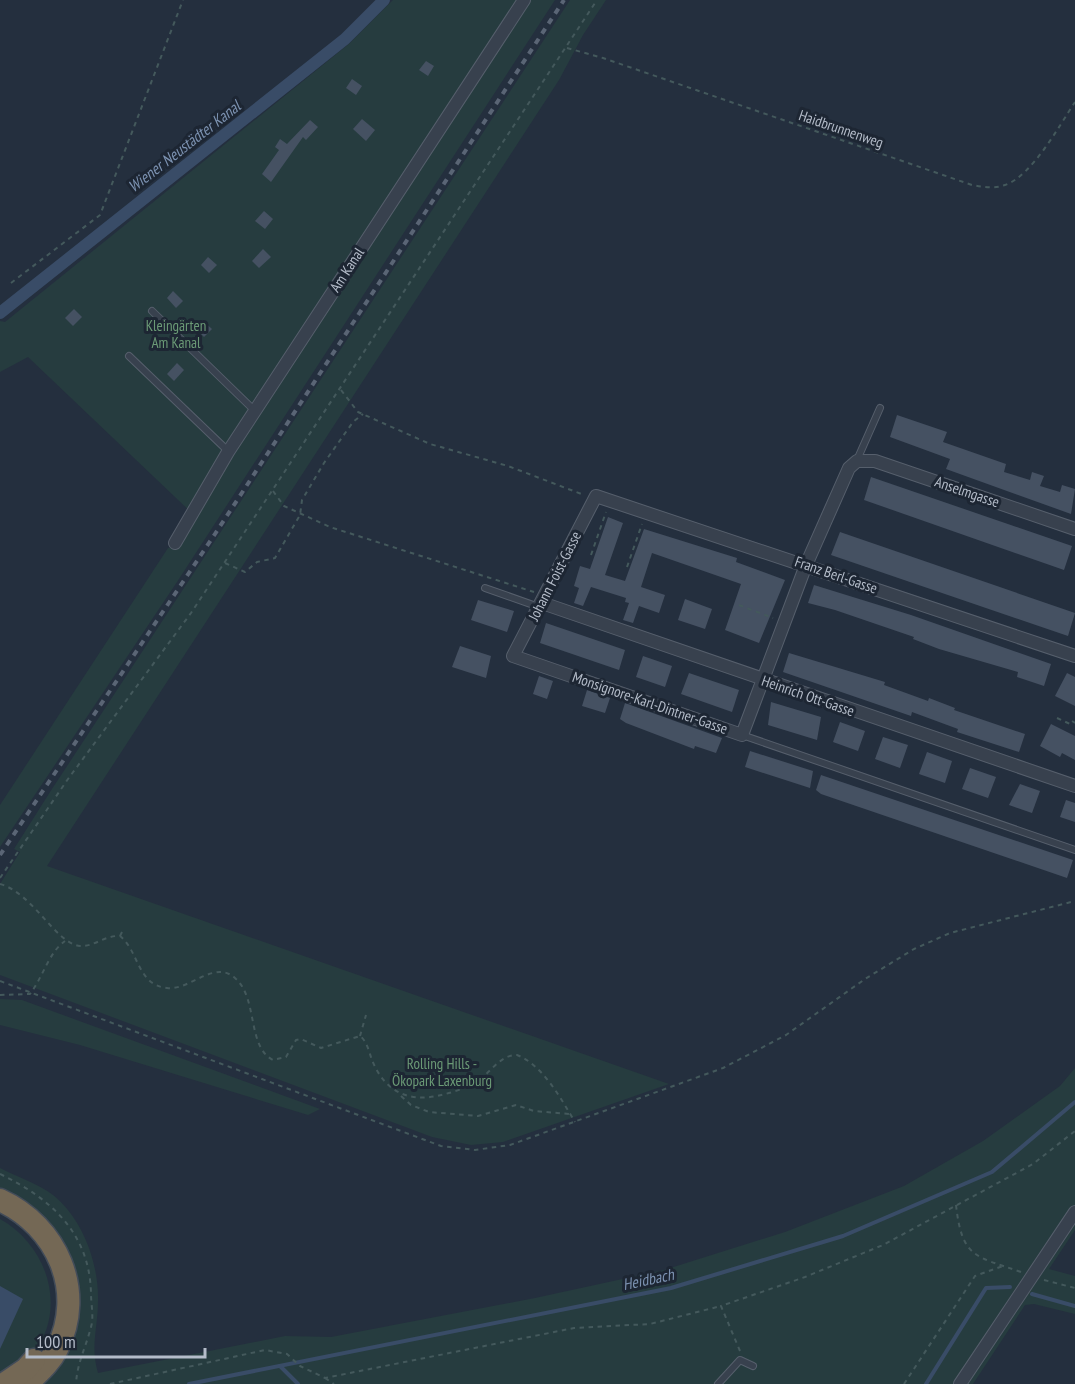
<svg xmlns="http://www.w3.org/2000/svg" width="1075" height="1384" font-family="'PT Sans Narrow',sans-serif">
	<style>
		.green { fill: #263c3f }
		.water { fill: #394c67 }
		.lines { fill: none; stroke-linecap: round; stroke-linejoin: round }
		.stream { stroke: #394c67; stroke-width: 4 }
		.canal { stroke: #394c67; stroke-width: 12 }
		.building { fill: #455162 }
		.lane-casing { stroke: #565f6c; stroke-width: 8 }
		.street-casing { stroke: #565f6c; stroke-width: 14 }
		.highway-casing { stroke: #434c59; stroke-width: 25 }
		.path { stroke: #44595c; stroke-width: 2; stroke-dasharray: 4.5 4.5; stroke-linecap: butt }
		.lane { stroke: #38414e; stroke-width: 6 }
		.street { stroke: #38414e; stroke-width: 12 }
		.highway { stroke: #746855; stroke-width: 22 }
		.rail { stroke: #5a6575; stroke-width: 4; stroke-dasharray: 6 6; stroke-linecap: butt }
		.labels { text-anchor: middle; stroke-width: 6; stroke-linejoin: round; paint-order: stroke }
		.street-label { font-size: 15px; fill: #b4bcc9; stroke: #1d2633 }
		.park-label { font-size: 15px; fill: #6b9a76; stroke: #1d2633 }
		.water-label { font-size: 16px; font-style: italic; fill: #7c92b1; stroke: #1d2633 }
	</style>
	<rect width="100%" height="100%" fill="#242f3e"/>
	<g class="green">
		<polygon points="393,0 555,0 177,582 0,847 0,805 168,548 177,547 196,517 28,357 0,372 0,321 5,322 350,43"/>
		<polygon points="570,0 606,0 583,35 559,80 47,866 669,1084 503,1142 471,1145 432,1137 0,975 0,884 20,852 14,849 50,792"/>
		<polygon points="0,999 22,1000 320,1109 308,1115 80,1045 0,1025"/>
		<path d="M1075,1068V1230L1049,1269L1075,1276V1314L1034,1304L1025,1305L973,1384H36L73,1280L0,1195V1168C17,1177 39,1184 53,1195C83,1219 99,1264 98,1301C98,1328 90,1346 98,1373L285,1336L331,1337L535,1298L664,1270L785,1232L904,1186L983,1141L1060,1086Z"/>
		<path d="M0,1219C48,1246 68,1309 33,1354C25,1364 10,1372 0,1380Z"/>
	</g>
	<polygon class="water" points="0,1286 23,1299 0,1349"/>
	<g class="lines">
		<g class="stream">
			<polyline points="1032,1294 1075,1306"/>
			<polyline points="280,1366 298,1384"/>
			<polyline points="189,1384 671,1288 843,1236 992,1172 1075,1102"/>
			<polyline points="926,1384 986,1288 1010,1287"/>
		</g>
		<polyline class="canal" points="0,313 345,39 384,0"/>
	</g>
	<g class="building">
		<polygon points="426,61 434,66 428,76 419,70"/>
		<polygon points="352,79 362,86 356,95 346,88"/>
		<polygon points="362,119 375,130 366,141 353,129"/>
		<polygon points="310,120 318,127 306,140 303,137 271,182 262,174 279,150 275,147 280,139 287,144"/>
		<polygon points="264,211 273,219 265,229 255,221"/>
		<polygon points="263,249 271,257 259,268 252,261"/>
		<polygon points="208,257 217,265 209,273 201,265"/>
		<polygon points="173,291 183,301 176,308 167,298"/>
		<polygon points="74,309 82,317 73,326 65,318"/>
		<polygon points="202,320 212,329 204,337 195,328"/>
		<polygon points="177,363 184,370 174,381 167,374"/>
		<polygon points="897,415 947,432 943,442 1006,464 1004,472 1030,480 1032,472 1044,476 1040,486 1060,492 1062,485 1075,489 1071,514 946,469 950,459 890,437"/>
		<polygon points="871,477 1072,546 1064,570 864,500"/>
		<polygon points="608,517 623,523 605,575 625,581 644,529 737,558 736,562 785,580 759,643 725,630 741,584 652,553 641,587 665,595 659,613 639,606 633,623 623,620 629,603 625,602 626,598 591,587 583,606 574,603 579,588 574,586 580,566 590,569"/>
		<polygon points="840,532 1075,613 1068,636 831,555"/>
		<polygon points="814,585 911,615 1051,664 1044,686 1017,677 1018,672 939,649 913,639 914,637 835,610 808,603"/>
		<polygon points="685,599 712,609 705,629 678,620"/>
		<polygon points="478,600 514,611 507,632 471,620"/>
		<polygon points="546,623 625,650 619,670 540,643"/>
		<polygon points="460,646 491,656 486,678 452,667"/>
		<polygon points="789,653 885,682 884,685 928,701 929,698 955,708 954,710 1025,734 1019,752 957,732 958,729 912,712 911,716 783,672"/>
		<polygon points="643,656 672,666 665,687 636,677"/>
		<polygon points="689,673 739,690 732,712 681,694"/>
		<polygon points="1067,673 1075,677 1075,706 1055,696"/>
		<polygon points="539,676 553,681 547,699 533,694"/>
		<polygon points="587,690 610,698 605,713 582,706"/>
		<polygon points="771,702 821,717 817,740 768,725"/>
		<polygon points="625,703 722,738 716,753 695,746 694,749 626,723 620,719"/>
		<polygon points="840,722 865,731 858,751 833,742"/>
		<polygon points="1051,724 1075,736 1075,760 1062,753 1060,757 1040,746"/>
		<polygon points="883,737 908,745 900,768 875,759"/>
		<polygon points="750,751 813,771 810,788 745,767"/>
		<polygon points="927,752 952,761 945,783 919,774"/>
		<polygon points="970,768 996,777 988,798 962,789"/>
		<polygon points="821,775 1073,860 1067,878 821,794 816,790"/>
		<polygon points="1020,784 1040,791 1032,813 1009,805"/>
		<polygon points="1066,800 1075,803 1075,822 1060,817"/>
	</g>
	<g class="lines">
		<g class="lane-casing">
			<g id="lane">
				<polyline points="152,311 255,411"/>
				<polyline points="129,356 228,451"/>
				<polyline points="857,460 880,408"/>
				<polyline points="485,588 539,607"/>
				<polyline points="742,735 1075,850"/>
				<polyline points="718,1384 740,1360 753,1366"/>
			</g>
		</g>
		<g class="street-casing">
			<g id="street">
				<polyline points="1075,529 875,461 857,461 849,468 806,565 742,735 513,656 596,496 1075,656"/>
				<polyline points="175,543 228,452 524,0"/>
				<polyline points="542,603 1075,786"/>
				<polyline points="960,1384 1075,1212"/>
			</g>
		</g>
		<g class="highway-casing">
			<g id="highway">
				<path d="M0,1200C57,1226 86,1291 57,1349C50,1363 38,1373 27,1384"/>
				<polyline points="4,1384 26,1369 34,1360"/>
			</g>
		</g>
		<g class="path">
			<path d="M567,48L603,58L972,185C983,187 994,189 1005,185C1032,176 1059,126 1075,102"/>
			<polyline points="11,283 100,215 183,0"/>
			<polyline points="341,390 358,412 430,444 508,466 584,495"/>
			<polyline points="273,491 284,506 330,527 534,592"/>
			<polyline points="591,555 606,512"/>
			<polyline points="225,563 245,572 257,562 275,558 300,515 302,500 324,463 353,422 363,414"/>
			<polyline points="627,567 642,524"/>
			<polyline points="739,605 773,618"/>
			<polyline points="1057,718 1070,724 1072,721 1075,723"/>
			<polyline points="0,878 68,779 191,613 597,0"/>
			<path d="M0,884C33,893 56,944 80,946C94,947 105,935 120,936C139,951 137,985 167,988C190,991 215,958 236,979C258,999 247,1047 273,1060L286,1057L296,1040L301,1039L321,1048L360,1036C367,1041 369,1052 372,1060C384,1090 406,1102 437,1096C450,1093 465,1089 476,1082C490,1074 499,1055 517,1055C543,1065 561,1099 575,1122"/>
			<polyline points="120,936 124,928"/>
			<polyline points="0,981 441,1146 475,1150 510,1145 723,1068 786,1035 865,979 914,949 950,933 1075,901"/>
			<path d="M0,995L30,994C43,977 49,952 65,941"/>
			<polyline points="360,1036 366,1015"/>
			<polyline points="401,1096 411,1105 429,1112 478,1116 516,1105 534,1111 569,1114"/>
			<path d="M0,1174C52,1199 90,1234 91,1294C91,1304 94,1317 91,1327C86,1347 77,1363 76,1384"/>
			<path d="M956,1205C962,1259 976,1256 1021,1272"/>
			<polyline points="1044,1280 1075,1288"/>
			<polyline points="740,1351 721,1306 805,1277 883,1245 1033,1164 1075,1131"/>
			<polyline points="325,1378 334,1384"/>
			<polyline points="110,1384 265,1350 287,1354 300,1366 325,1378 574,1328 650,1324 721,1306"/>
			<polyline points="904,1384 975,1276 1003,1266"/>
		</g>
		<use href="#lane" class="lane"/>
		<use href="#street" class="street"/>
		<use href="#highway" class="highway"/>
		<polyline class="rail" points="0,855 215,534 564,0"/>
	</g>
	<g class="labels">
		<g class="street-label">
			<text transform="translate(841 129) rotate(19)" y="5">Haidbrunnenweg</text>
			<text transform="translate(347 270) rotate(-57)" y="5">Am Kanal</text>
			<text transform="translate(967 492) rotate(19)" y="5">Anselmgasse</text>
			<text transform="translate(836 575) rotate(19)" y="5">Franz Berl-Gasse</text>
			<text transform="translate(555 576) rotate(-63)" y="5">Johann Foist-Gasse</text>
			<text transform="translate(808 696) rotate(19)" y="5">Heinrich Ott-Gasse</text>
			<text transform="translate(650 703) rotate(19)" y="5">Monsignore-Karl-Dintner-Gasse</text>
		</g>
		<g class="park-label">
			<text x="176" y="331">Kleingärten<tspan x="176" dy="17">Am Kanal</tspan></text>
			<text x="442" y="1069">Rolling Hills -<tspan x="442" dy="17">Ökopark Laxenburg</tspan></text>
		</g>
		<g class="water-label">
			<text transform="translate(184 146) rotate(-38)" y="6">Wiener Neustädter Kanal</text>
			<text transform="translate(648 1279) rotate(-12)" y="6">Heidbach</text>
		</g>
	</g>
	<path d="M27 1348v9h178v-9" fill="none" stroke="#b4bcc9" stroke-width="3"/>
	<text x="36" y="1348" font-size="18" fill="#b4bcc9" stroke="#1d2633" stroke-width="4.5" paint-order="stroke">100 m</text>
</svg>
